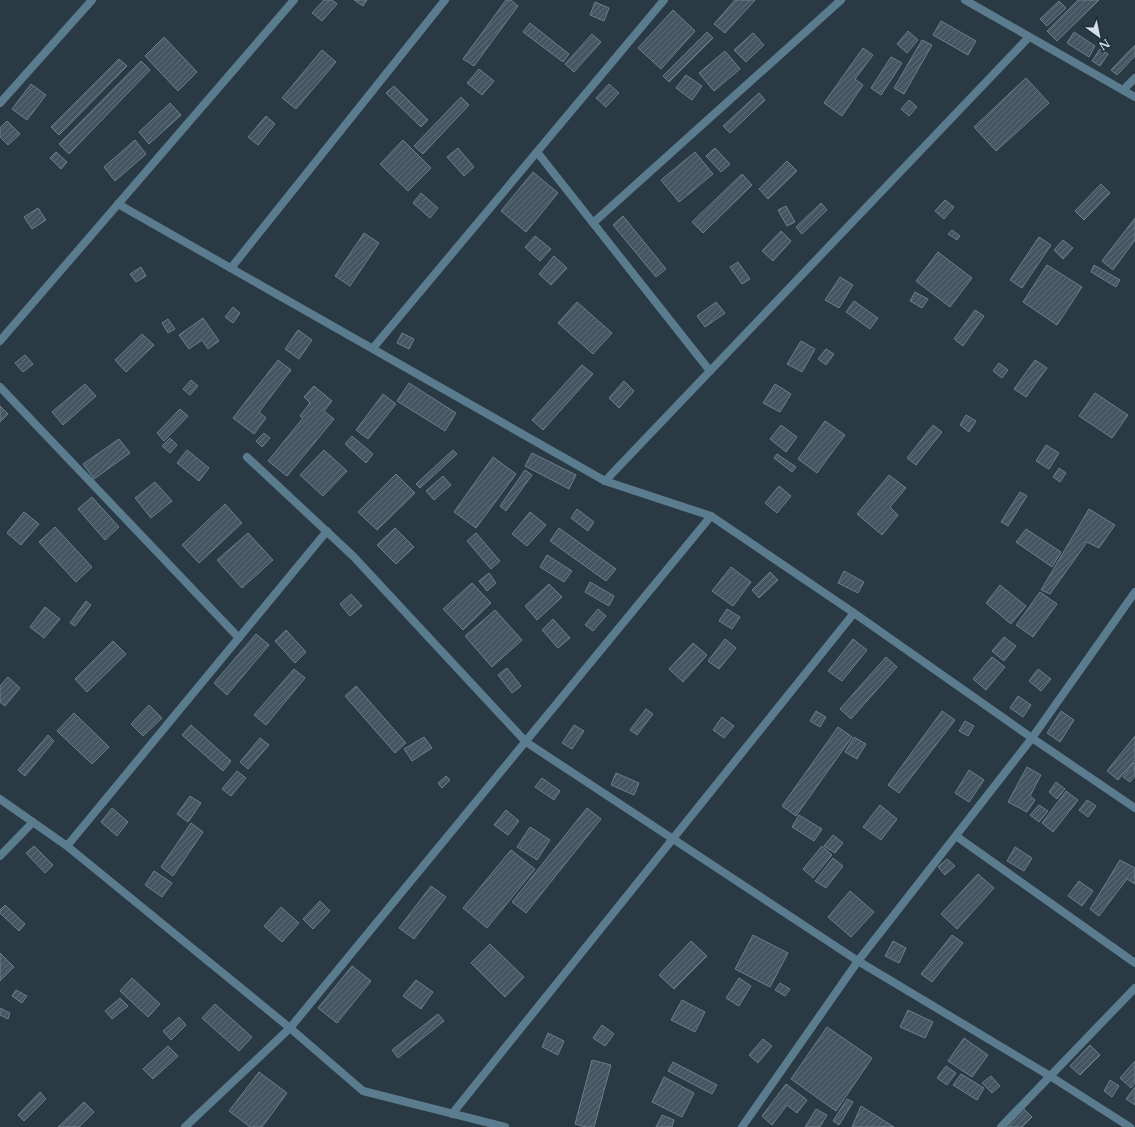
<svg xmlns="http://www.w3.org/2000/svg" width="1135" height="1127" font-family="'Libre Baskerville',serif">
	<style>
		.building { fill: url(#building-hatch); stroke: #6b7e8a }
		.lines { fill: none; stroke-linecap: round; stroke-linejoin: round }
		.minor { stroke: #5b7c8f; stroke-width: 8 }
	</style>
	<defs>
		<pattern id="building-hatch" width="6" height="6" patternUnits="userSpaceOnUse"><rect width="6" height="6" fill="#445661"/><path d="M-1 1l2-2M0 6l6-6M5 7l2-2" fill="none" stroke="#5e6e78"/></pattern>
	</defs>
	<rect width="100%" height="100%" fill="#293a44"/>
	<g class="building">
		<polygon points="324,0 332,0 337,4 322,21 312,13"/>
		<polygon points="354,0 367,0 363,6"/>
		<polygon points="506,0 511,0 518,6 474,66 463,59"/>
		<polygon points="735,0 755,0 725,33 714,24"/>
		<polygon points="1078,0 1099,0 1057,41 1047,31"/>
		<polygon points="1059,1 1066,8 1047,26 1040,19"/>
		<polygon points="595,2 609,8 604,21 590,15"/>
		<polygon points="673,10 695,31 661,69 638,48"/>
		<polygon points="941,21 976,41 968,55 933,35"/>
		<polygon points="530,23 569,54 563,62 523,32"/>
		<polygon points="908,31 918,40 907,53 897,44"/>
		<polygon points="707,32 713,38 669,82 663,76"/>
		<polygon points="1074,32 1095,46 1089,57 1067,43"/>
		<polygon points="753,33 764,45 746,62 734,50"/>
		<polygon points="592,34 601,42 574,72 565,64"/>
		<polygon points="164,37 197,72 178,91 145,56"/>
		<polygon points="922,40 932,45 904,94 894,88"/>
		<polygon points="1135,45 1135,56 1117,75 1111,70"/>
		<polygon points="863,48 873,55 855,79 863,85 842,116 824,103"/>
		<polygon points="1100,49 1108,54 1100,66 1092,61"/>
		<polygon points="322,50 336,62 296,109 282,98"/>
		<polygon points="725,51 740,69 714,91 699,73"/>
		<polygon points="891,57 902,63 881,95 871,88"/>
		<polygon points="119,59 127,66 59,135 51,127"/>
		<polygon points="141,61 150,70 69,154 59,144"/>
		<polygon points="479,69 494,81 482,95 467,83"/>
		<polygon points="686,75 702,86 692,100 676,88"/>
		<polygon points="1026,78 1049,103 996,151 974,127"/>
		<polygon points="31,84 46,95 27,120 12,109"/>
		<polygon points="609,84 619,93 606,107 596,98"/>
		<polygon points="394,86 428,120 421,127 386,93"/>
		<polygon points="759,93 765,100 730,133 723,126"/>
		<polygon points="461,97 469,105 423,154 414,146"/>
		<polygon points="909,100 917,107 909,116 901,109"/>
		<polygon points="170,103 181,115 149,144 139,132"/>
		<polygon points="266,116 275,124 258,145 248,137"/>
		<polygon points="7,121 20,134 8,145 0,137 0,128"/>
		<polygon points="135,140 146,154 115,181 104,167"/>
		<polygon points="403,140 431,168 408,191 380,164"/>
		<polygon points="458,148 474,167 464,176 447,157"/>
		<polygon points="715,148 730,164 721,172 706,156"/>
		<polygon points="56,152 67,162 61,169 50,158"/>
		<polygon points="695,152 713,174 679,202 661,180"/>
		<polygon points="787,161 797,171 768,199 759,189"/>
		<polygon points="533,172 558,193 526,232 501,211"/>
		<polygon points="742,174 752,185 703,233 692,222"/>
		<polygon points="1101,184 1110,193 1084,220 1075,211"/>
		<polygon points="421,193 438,208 430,218 413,203"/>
		<polygon points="945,200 954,207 944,219 935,211"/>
		<polygon points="821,203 827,210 802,234 796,227"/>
		<polygon points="786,206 795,222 787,226 778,210"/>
		<polygon points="38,208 46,220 32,229 24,217"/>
		<polygon points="623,216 666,269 656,277 613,225"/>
		<polygon points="1135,218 1135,240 1113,270 1102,261"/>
		<polygon points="952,230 960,236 957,240 948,234"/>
		<polygon points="781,231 791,241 773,261 762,251"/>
		<polygon points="364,233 379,243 350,286 335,276"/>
		<polygon points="535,236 551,249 540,261 525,247"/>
		<polygon points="1039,237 1051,245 1022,288 1010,280"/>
		<polygon points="1063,240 1073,248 1063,259 1054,250"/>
		<polygon points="938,252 972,278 950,307 916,281"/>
		<polygon points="554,256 567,268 551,285 539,274"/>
		<polygon points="738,262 750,279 742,284 730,267"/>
		<polygon points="1047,265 1082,287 1057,325 1023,302"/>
		<polygon points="1094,265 1120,280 1116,287 1091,272"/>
		<polygon points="141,267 146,276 136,282 130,274"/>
		<polygon points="840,277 853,285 839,308 825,300"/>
		<polygon points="915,292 928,299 922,308 910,301"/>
		<polygon points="854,301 878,318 870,329 846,312"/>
		<polygon points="577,302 612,333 593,354 558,323"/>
		<polygon points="716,302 725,313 705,327 697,316"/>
		<polygon points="233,307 240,313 233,323 225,317"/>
		<polygon points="975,310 984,316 963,346 954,339"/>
		<polygon points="203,318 219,341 208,349 202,340 189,349 179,335"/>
		<polygon points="168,319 175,329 168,333 162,323"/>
		<polygon points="298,330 312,340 299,359 285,349"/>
		<polygon points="402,333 414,339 409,349 397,343"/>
		<polygon points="142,334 154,345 126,372 115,360"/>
		<polygon points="801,341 815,349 802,372 787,364"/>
		<polygon points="826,349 834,354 826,365 818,359"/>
		<polygon points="25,355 33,364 23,372 15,363"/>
		<polygon points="278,360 291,370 259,412 266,418 254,434 233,418"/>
		<polygon points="1035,360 1047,368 1026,397 1014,389"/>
		<polygon points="999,363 1008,370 1002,378 993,371"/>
		<polygon points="582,365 593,374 543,430 532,420"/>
		<polygon points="191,380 198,386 190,395 183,389"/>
		<polygon points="624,381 634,391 619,408 609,398"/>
		<polygon points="409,383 456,413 445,431 397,401"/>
		<polygon points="85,384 96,396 63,425 52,412"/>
		<polygon points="775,384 791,394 780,412 763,403"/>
		<polygon points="314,386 332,401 324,411 334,419 287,476 268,461 303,418 300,416 310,403 304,397"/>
		<polygon points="1095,393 1128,415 1112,438 1079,416"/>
		<polygon points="383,394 396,404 368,439 356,430"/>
		<polygon points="0,406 8,414 0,422"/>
		<polygon points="180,409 188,416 164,441 157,433"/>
		<polygon points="966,415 976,421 969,432 960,425"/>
		<polygon points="825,421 845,435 817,473 798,459"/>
		<polygon points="781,425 797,437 786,452 770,439"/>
		<polygon points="933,425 942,432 916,465 907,458"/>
		<polygon points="264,433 270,438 262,447 256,441"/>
		<polygon points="352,436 373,454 366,463 345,444"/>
		<polygon points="170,438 177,445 170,453 162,446"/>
		<polygon points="119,439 130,453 94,479 83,464"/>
		<polygon points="1046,445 1059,453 1049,469 1036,461"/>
		<polygon points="187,450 209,468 199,481 177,463"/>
		<polygon points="324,450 347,471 323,496 300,475"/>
		<polygon points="453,450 457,454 420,488 416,484"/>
		<polygon points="532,453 576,475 569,489 525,466"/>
		<polygon points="777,454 796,467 792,472 774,458"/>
		<polygon points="493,457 516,474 476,528 454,512"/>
		<polygon points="1059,468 1066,473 1060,482 1053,477"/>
		<polygon points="525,470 532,475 506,511 500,506"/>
		<polygon points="396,474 415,493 377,530 358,512"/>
		<polygon points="889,475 906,488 890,507 898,515 882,535 857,514"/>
		<polygon points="443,476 451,485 434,500 426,491"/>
		<polygon points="155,482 172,501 151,518 135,498"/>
		<polygon points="779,486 791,496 777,513 765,503"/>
		<polygon points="1020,492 1027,496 1008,526 1001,522"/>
		<polygon points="92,497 119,527 105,540 78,509"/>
		<polygon points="225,504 242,523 199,563 182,545"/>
		<polygon points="577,509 594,522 588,531 571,518"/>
		<polygon points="1089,509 1115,525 1099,548 1087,542 1050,594 1041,590"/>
		<polygon points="24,512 39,524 21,545 7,533"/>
		<polygon points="530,512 546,525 527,546 512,534"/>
		<polygon points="55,527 92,567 76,582 39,542"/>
		<polygon points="395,528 414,547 396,564 377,545"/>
		<polygon points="559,528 616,569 606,581 550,541"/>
		<polygon points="1026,529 1061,552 1052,567 1016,542"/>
		<polygon points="248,533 273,560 242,588 217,560"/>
		<polygon points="476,533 500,561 491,569 467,541"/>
		<polygon points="547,555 572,571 564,582 540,567"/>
		<polygon points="731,567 751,582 733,606 712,591"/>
		<polygon points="844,571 864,582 858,593 838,583"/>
		<polygon points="770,572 778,580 759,598 752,590"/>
		<polygon points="489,573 496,583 487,591 479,581"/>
		<polygon points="590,582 614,596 609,606 585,592"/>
		<polygon points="472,583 491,603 463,630 443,609"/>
		<polygon points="549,584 562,597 537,620 525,606"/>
		<polygon points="1000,585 1026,606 1011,624 986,603"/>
		<polygon points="1040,592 1057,604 1033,637 1016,625"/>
		<polygon points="351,594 362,606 350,616 340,604"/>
		<polygon points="86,601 91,605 75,626 70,623"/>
		<polygon points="45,607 60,619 44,638 30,627"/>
		<polygon points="598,609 606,616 593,631 585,625"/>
		<polygon points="727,609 740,617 732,629 719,621"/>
		<polygon points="495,610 522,640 492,667 465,636"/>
		<polygon points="553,619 570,638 558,648 542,630"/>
		<polygon points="286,630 306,652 295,663 275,641"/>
		<polygon points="256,634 269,645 227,695 214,683"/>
		<polygon points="1004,637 1016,646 1004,661 992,651"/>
		<polygon points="725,639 736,648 719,669 708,661"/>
		<polygon points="853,639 867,650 842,681 828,671"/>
		<polygon points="113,641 126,654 87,692 75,679"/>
		<polygon points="693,643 707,655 683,682 669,669"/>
		<polygon points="886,657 897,667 851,719 840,709"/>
		<polygon points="992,657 1005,667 986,690 973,679"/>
		<polygon points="507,668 521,686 512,693 498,675"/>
		<polygon points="294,669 305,678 266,725 254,715"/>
		<polygon points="1038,669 1051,679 1041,691 1029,681"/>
		<polygon points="8,677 20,688 5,706 0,702 0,686"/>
		<polygon points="356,686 406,743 395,753 345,696"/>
		<polygon points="1018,696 1031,705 1023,717 1010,708"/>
		<polygon points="149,705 162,718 143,736 131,724"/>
		<polygon points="646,709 653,714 637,735 630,730"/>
		<polygon points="816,711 826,717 820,727 810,721"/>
		<polygon points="942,711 955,720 899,793 888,785"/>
		<polygon points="1061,711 1074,720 1060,742 1047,733"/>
		<polygon points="74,713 109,747 92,764 57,731"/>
		<polygon points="722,717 734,726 724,738 713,730"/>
		<polygon points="965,721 974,726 968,736 959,731"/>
		<polygon points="191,725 231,761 223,771 182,735"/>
		<polygon points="574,725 584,731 572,749 562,743"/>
		<polygon points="838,727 852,737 796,816 782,806"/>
		<polygon points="48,735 54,741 25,776 18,770"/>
		<polygon points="1135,736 1135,760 1118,780 1107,771"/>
		<polygon points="424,737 432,748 412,761 404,749"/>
		<polygon points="854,737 866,744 857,759 845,752"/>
		<polygon points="260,738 269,745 248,769 240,762"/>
		<polygon points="1134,762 1135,776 1130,782 1123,777"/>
		<polygon points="1027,767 1041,775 1030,796 1035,800 1027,812 1008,802"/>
		<polygon points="969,770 984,780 969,802 955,793"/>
		<polygon points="237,771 246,778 231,796 222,789"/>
		<polygon points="616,773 639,783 634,795 611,785"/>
		<polygon points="446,776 450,780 442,788 438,783"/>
		<polygon points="542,778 560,791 554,800 535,787"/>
		<polygon points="1056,782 1065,789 1057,799 1049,792"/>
		<polygon points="1066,791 1078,800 1053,832 1042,823"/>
		<polygon points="190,796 201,803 188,822 177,814"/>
		<polygon points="1087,800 1096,806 1088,817 1079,810"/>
		<polygon points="880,805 897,819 881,840 863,827"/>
		<polygon points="1039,805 1048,811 1039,822 1030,815"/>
		<polygon points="112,808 128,822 117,836 101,822"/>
		<polygon points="587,808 601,819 526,913 512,902"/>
		<polygon points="506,810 519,821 508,835 494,825"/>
		<polygon points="799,815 822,829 814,841 792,827"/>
		<polygon points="191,823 203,832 173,876 161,867"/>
		<polygon points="530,827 550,840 537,860 517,847"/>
		<polygon points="833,835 843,843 835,853 824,846"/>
		<polygon points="34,846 53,865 45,873 26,853"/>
		<polygon points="822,846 832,855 813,878 803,869"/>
		<polygon points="1015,847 1032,858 1024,871 1007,861"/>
		<polygon points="511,850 535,869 487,928 463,908"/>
		<polygon points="833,858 843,866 826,888 815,881"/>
		<polygon points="947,859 955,866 945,875 938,867"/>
		<polygon points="1120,860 1135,868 1135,884 1127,879 1099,916 1090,909"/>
		<polygon points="154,871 172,883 162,897 145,885"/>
		<polygon points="978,874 994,888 957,929 941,914"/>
		<polygon points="1079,881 1093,891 1082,906 1068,896"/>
		<polygon points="431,886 446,897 414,939 399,928"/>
		<polygon points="850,891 874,912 851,937 828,917"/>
		<polygon points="320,901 330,911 313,929 303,919"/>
		<polygon points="5,905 25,924 19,931 0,913 0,910"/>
		<polygon points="281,907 299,923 282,942 264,926"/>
		<polygon points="753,935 788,953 770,987 735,969"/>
		<polygon points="952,935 963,943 932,982 921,974"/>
		<polygon points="691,941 707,956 674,989 659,975"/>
		<polygon points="893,941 906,948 899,963 885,956"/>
		<polygon points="490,944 524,977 505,997 471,963"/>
		<polygon points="0,953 14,967 0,981"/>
		<polygon points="352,966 371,981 337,1023 318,1008"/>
		<polygon points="132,978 160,1004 148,1017 120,991"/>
		<polygon points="739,978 751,986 739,1006 726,998"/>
		<polygon points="416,980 433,992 421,1009 403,996"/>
		<polygon points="780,983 790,989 785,996 775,990"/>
		<polygon points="16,990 27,996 22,1003 12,996"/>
		<polygon points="120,998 128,1006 112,1019 105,1011"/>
		<polygon points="682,1000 705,1012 695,1032 671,1020"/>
		<polygon points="215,1004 252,1037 239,1051 202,1018"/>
		<polygon points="0,1008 10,1013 8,1019 0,1015"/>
		<polygon points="908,1010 933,1022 925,1038 900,1027"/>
		<polygon points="438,1014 444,1021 398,1058 392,1050"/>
		<polygon points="179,1017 186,1025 171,1040 163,1031"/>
		<polygon points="602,1025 614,1034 605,1046 593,1038"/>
		<polygon points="827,1027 872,1058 836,1111 791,1079"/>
		<polygon points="548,1033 564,1041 558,1055 542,1047"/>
		<polygon points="964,1038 988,1055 972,1077 948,1061"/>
		<polygon points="763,1039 772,1046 758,1063 749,1055"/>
		<polygon points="1090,1045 1100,1055 1080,1075 1070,1066"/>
		<polygon points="168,1046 178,1056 153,1079 143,1069"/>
		<polygon points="592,1060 611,1065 594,1127 586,1127 575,1124"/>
		<polygon points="1135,1061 1135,1083 1131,1088 1120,1078"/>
		<polygon points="673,1062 717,1085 712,1094 668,1071"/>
		<polygon points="946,1066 956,1073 947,1085 937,1078"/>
		<polygon points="259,1072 287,1093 262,1127 250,1127 229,1111"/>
		<polygon points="961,1074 984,1088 977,1100 953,1085"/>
		<polygon points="991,1076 1000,1086 992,1093 982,1083"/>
		<polygon points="664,1077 694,1093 682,1117 652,1102"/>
		<polygon points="1110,1080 1119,1086 1112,1097 1104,1091"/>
		<polygon points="786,1084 807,1100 797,1113 787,1105 772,1125 762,1116"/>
		<polygon points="1135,1087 1135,1105 1126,1099"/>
		<polygon points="40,1092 46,1099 24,1121 18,1115"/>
		<polygon points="847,1099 853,1102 839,1125 833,1121"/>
		<polygon points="84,1102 94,1112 79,1127 58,1127"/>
		<polygon points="861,1106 894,1127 852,1127"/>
		<polygon points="1023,1108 1032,1117 1022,1127 1005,1127"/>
		<polygon points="816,1109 827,1115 820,1127 805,1127"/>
		<polygon points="662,1115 674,1120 672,1127 656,1127"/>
	</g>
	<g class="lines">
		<g class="minor">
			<polyline points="965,0 1135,97"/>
			<polyline points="1123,90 1135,78"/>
			<polyline points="0,103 92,0"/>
			<polyline points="537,152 710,371"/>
			<polyline points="118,204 605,481 711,516 854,613 1032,738 1135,808"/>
			<polyline points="593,223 841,0"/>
			<polyline points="231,268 445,0"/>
			<polyline points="0,341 294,0"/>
			<polyline points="373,348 664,0"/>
			<polyline points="0,387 239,638"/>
			<polyline points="247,457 353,556 526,742 858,961 1050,1076 1130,1127"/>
			<polyline points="605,481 1029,37"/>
			<polyline points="0,799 67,846 290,1028 363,1091 505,1127"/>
			<polyline points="956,836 1135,963"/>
			<polyline points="67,846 327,531"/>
			<polyline points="0,856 33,822"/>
			<polyline points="452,1114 854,613"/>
			<polyline points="185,1127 290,1028 711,516"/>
			<polyline points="742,1127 858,961 1032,738 1135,592"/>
			<polyline points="1001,1127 1135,988"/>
		</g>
	</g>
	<g transform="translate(1099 36) rotate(147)" stroke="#1f303a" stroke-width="3" paint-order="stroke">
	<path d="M0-3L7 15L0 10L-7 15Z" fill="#d4dee5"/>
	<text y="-6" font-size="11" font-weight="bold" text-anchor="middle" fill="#d4dee5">N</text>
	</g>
</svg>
